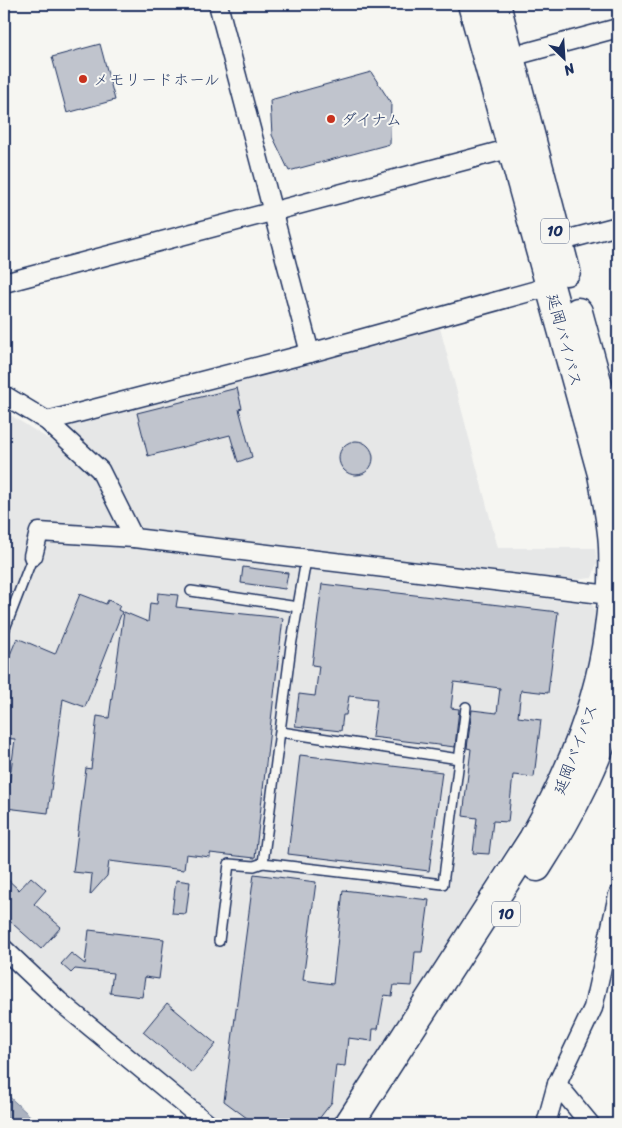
<svg xmlns="http://www.w3.org/2000/svg" width="622" height="1128" font-family="Sriracha,'Klee One',sans-serif">
	<style>
		.built { fill: #e6e7e7 }
		.water { fill: #abb2c0; stroke: #717e99 }
		.building { fill: #c0c4cd; stroke: #1b2f5e }
		.lines { fill: none; stroke-linecap: round; stroke-linejoin: round }
		.service-casing { stroke: #1b2f5e; stroke-width: 12 }
		.minor-casing { stroke: #1b2f5e; stroke-width: 21 }
		.trunk-casing { stroke: #1b2f5e; stroke-width: 31 }
		.service { stroke: #f6f6f2; stroke-width: 9 }
		.minor { stroke: #f6f6f2; stroke-width: 18 }
		.trunk { stroke: #f6f6f2; stroke-width: 28 }
		.poi-dot { fill: #c8321e; stroke: #f6f6f2; stroke-width: 2 }
		.labels { text-anchor: middle; stroke-width: 4; stroke-linejoin: round; paint-order: stroke }
		.shield { fill: #f6f6f2; stroke: #5d6b8a; stroke-width: 1 }
		.shield-label { font-size: 15px; font-weight: bold; fill: #1b2f5e }
		.poi-label { font-size: 16px; fill: #1b2f5e; stroke: #f6f6f2; text-anchor: start }
		.street-label { font-size: 16px; fill: #1b2f5e; stroke: #f6f6f2 }
	</style>
	<rect width="100%" height="100%" fill="#f6f6f2"/>
	<filter id="ink" filterUnits="userSpaceOnUse"><feTurbulence type="fractalNoise" baseFrequency=".02" numOctaves="2"/><feDisplacementMap in="SourceGraphic" scale="10" xChannelSelector="R" yChannelSelector="G"/><feConvolveMatrix kernelMatrix="1 2 1 2 8 2 1 2 1" color-interpolation-filters="sRGB"/></filter>
	<g filter="url(#ink)">
		<g class="built">
			<polygon points="439,324 498,548 595,548 597,563 592,578 552,582 152,534 141,528 108,468 88,446 67,432 71,422"/>
			<polygon points="4,411 77,457 90,471 135,549 592,604 596,613 587,673 566,739 547,786 332,1124 218,1124 109,1035 4,938"/>
		</g>
		<polygon class="water" points="4,1092 39,1124 4,1124"/>
		<g class="building">
			<polygon points="100,44 115,100 67,113 52,57"/>
			<polygon points="371,72 391,103 390,144 289,171 272,135 270,100"/>
			<polygon points="237,388 242,408 239,409 252,457 238,462 230,435 148,456 137,413"/>
			<circle cx="356" cy="458" r="17"/>
			<polygon points="243,567 288,573 285,589 241,583"/>
			<polygon points="322,584 558,612 548,693 521,690 518,717 541,720 534,777 513,775 508,822 493,821 489,854 473,853 477,818 463,816 471,749 467,748 472,710 497,713 500,688 454,682 451,708 459,709 455,747 372,737 377,699 349,696 346,715 343,715 341,731 295,726 299,694 315,696 319,666 312,665"/>
			<polygon points="158,593 178,595 176,607 283,618 255,858 210,853 210,857 186,854 184,870 109,861 107,876 90,895 92,874 73,872 86,768 91,769 97,716 109,718 124,612 148,622 150,603 157,604"/>
			<polygon points="80,594 106,604 108,600 120,605 118,610 122,612 85,707 63,699 48,813 6,808 15,739 4,738 4,669 17,638 55,654"/>
			<polygon points="300,755 442,772 429,871 288,854"/>
			<polygon points="254,874 316,882 303,980 333,984 343,890 429,900 422,952 415,952 412,986 394,985 392,996 384,995 378,1029 373,1029 372,1041 348,1038 345,1066 336,1065 332,1102 315,1124 255,1124 224,1101"/>
			<polygon points="4,876 19,890 31,877 46,890 34,904 61,927 41,949 4,916"/>
			<polygon points="176,880 190,882 186,914 172,913"/>
			<polygon points="89,930 164,939 159,979 145,977 142,997 110,993 113,973 75,969 71,973 61,964 71,953 85,964"/>
			<polygon points="167,1003 216,1044 192,1073 143,1032"/>
		</g>
		<g class="lines">
			<g class="service-casing">
				<g id="service">
					<polyline points="306,560 291,646 263,863 443,884 466,707"/>
					<polyline points="191,591 298,607"/>
					<polyline points="4,631 33,556"/>
					<polyline points="281,732 459,759"/>
					<polyline points="219,941 229,864 254,866 263,863"/>
				</g>
			</g>
			<g class="minor-casing">
				<g id="minor">
					<polyline points="218,4 310,353"/>
					<polyline points="510,57 618,28"/>
					<polyline points="558,242 618,226"/>
					<polyline points="4,283 512,148"/>
					<polyline points="4,395 47,421 100,470 134,538 618,596"/>
					<polyline points="47,421 310,353 551,286"/>
					<polyline points="33,556 39,532 134,538"/>
					<polyline points="4,949 59,1001 208,1124"/>
					<polyline points="557,1084 590,1124"/>
					<polyline points="546,1124 557,1084 593,1008 618,895"/>
				</g>
			</g>
			<g class="trunk-casing">
				<g id="trunk">
					<polyline points="496,4 566,271"/>
					<polyline points="578,312 618,458"/>
					<path d="M537,867C573,811 600,758 618,693"/>
					<path d="M349,1124L533,839C586,747 617,653 613,546C612,522 606,497 602,474L472,4"/>
				</g>
			</g>
			<use href="#service" class="service"/>
			<use href="#minor" class="minor"/>
			<use href="#trunk" class="trunk"/>
		</g>
	</g>
	<g class="poi-dot">
		<circle cx="83" cy="79" r="5"/>
		<circle cx="331" cy="119" r="5"/>
	</g>
	<g class="labels">
		<g class="shield">
			<rect x="541" y="218.5" width="28" height="25" rx="4"/>
			<rect x="492" y="901.5" width="28" height="25" rx="4"/>
		</g>
		<g class="shield-label">
			<text x="555" y="236">10</text>
			<text x="506" y="919">10</text>
		</g>
		<g class="poi-label">
			<text x="93" y="85">メモリードホール</text>
			<text x="341" y="125">ダイナム</text>
		</g>
		<g class="street-label">
			<text transform="translate(565 340) rotate(75)" y="6">延岡バイパス</text>
			<text transform="translate(575 749) rotate(-69)" y="6">延岡バイパス</text>
		</g>
	</g>
	<rect width="622" height="1128" fill="none" stroke="#f6f6f2" stroke-width="20"/>
	<rect x="10" y="10" width="602" height="1108" fill="none" stroke="#1b2f5e" stroke-width="2" filter="url(#ink)"/>
	<g transform="translate(564 58) rotate(155)" stroke="#f6f6f2" stroke-width="4" paint-order="stroke">
	<path d="M0-4L9 19L0 12L-9 19Z" fill="#1b2f5e"/>
	<text y="-8" font-size="14" font-weight="bold" text-anchor="middle" fill="#1b2f5e">N</text>
	</g>
</svg>
